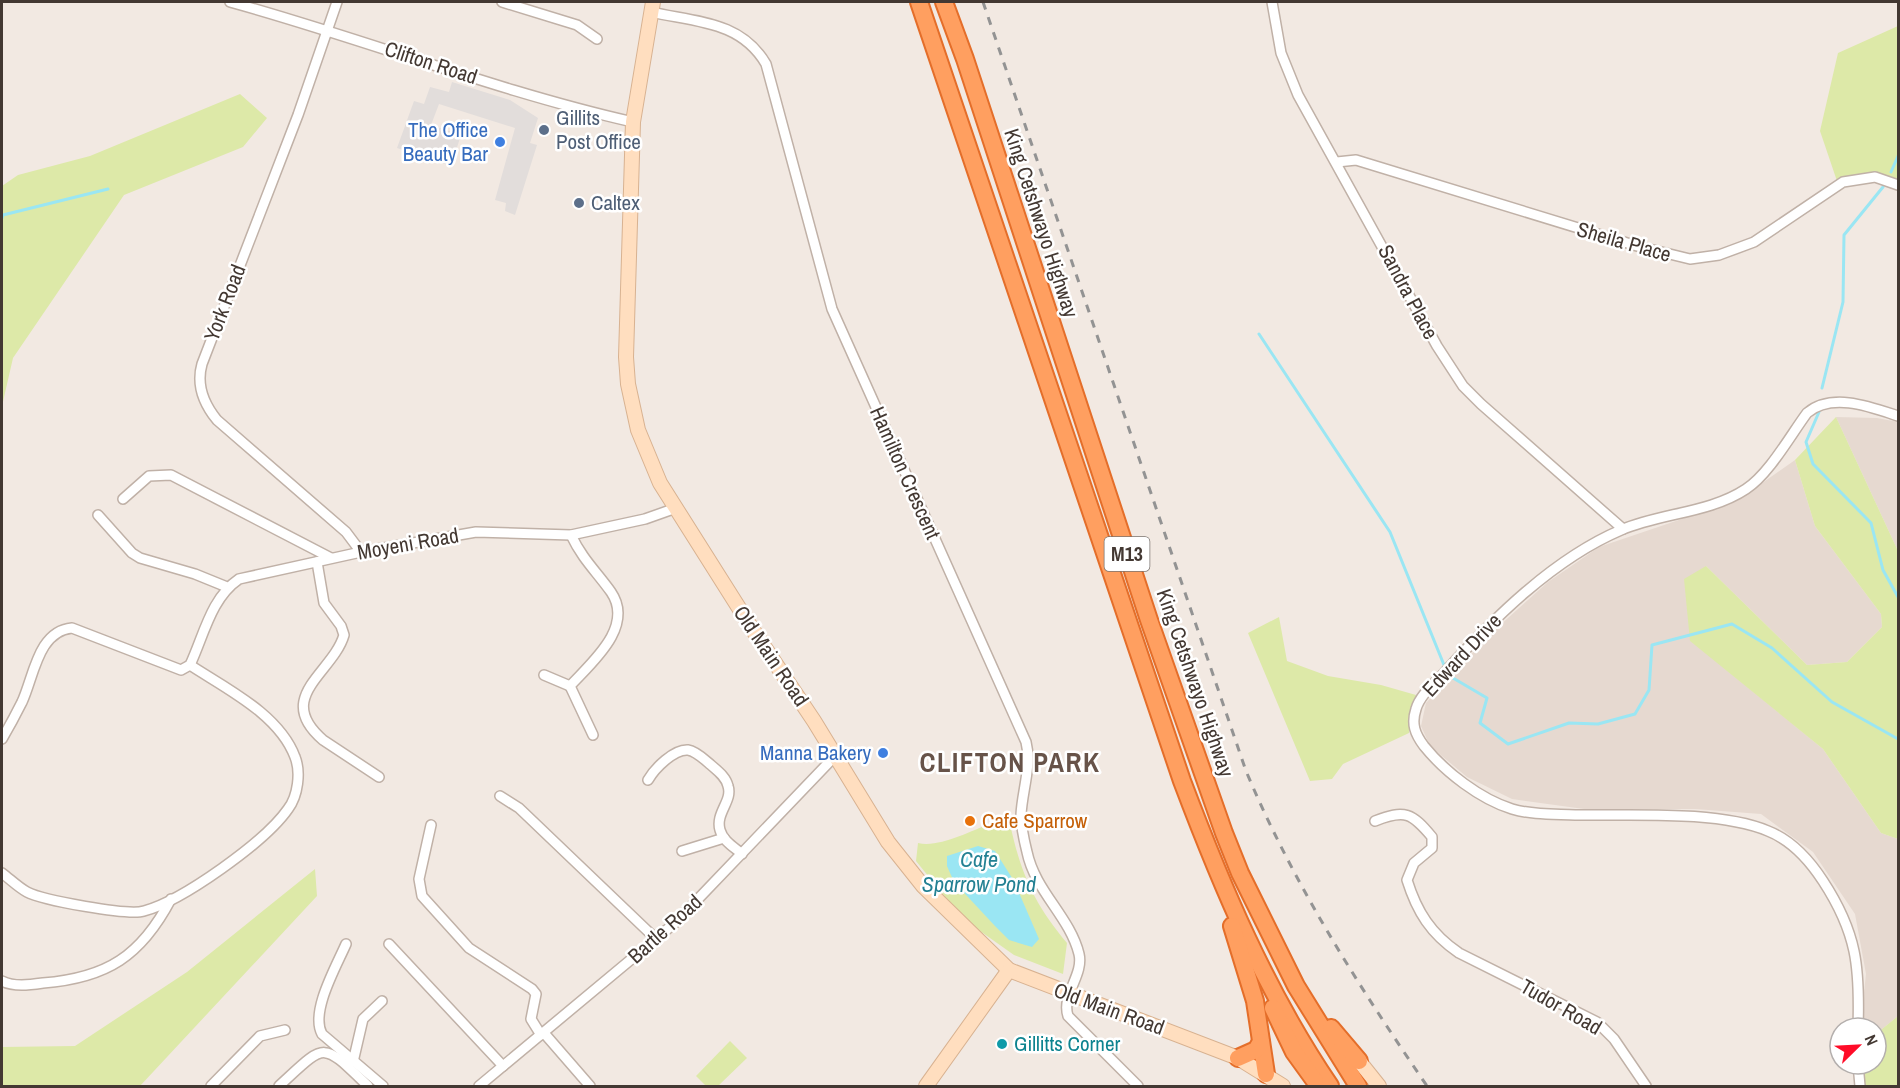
<svg xmlns="http://www.w3.org/2000/svg" width="1900" height="1088" font-family="'Archivo Narrow',sans-serif">
	<style>
		.residential { fill: #e6d9d0 }
		.green { fill: #dde9a8 }
		.parking { fill: #e2dddb }
		.water { fill: #9ae6f3 }
		.lines { fill: none; stroke-linecap: round; stroke-linejoin: round }
		.stream { stroke: #9ae6f3; stroke-width: 3 }
		.street-casing { stroke: #c0b1a7; stroke-width: 12 }
		.secondary-casing { stroke: #d8b291; stroke-width: 16 }
		.highway-casing { stroke: #e46e2a; stroke-width: 20 }
		.street { stroke: #fff; stroke-width: 9 }
		.secondary { stroke: #ffdebf; stroke-width: 14 }
		.highway { stroke: #ff9f60; stroke-width: 16 }
		.rail { stroke: #939393; stroke-width: 3; stroke-dasharray: 8 8; stroke-linecap: butt }
		.service-dot { fill: #5c6f8a; stroke: #fff; stroke-width: 2 }
		.shop-dot { fill: #3f7fe0; stroke: #fff; stroke-width: 2 }
		.food-dot { fill: #e8710a; stroke: #fff; stroke-width: 2 }
		.culture-dot { fill: #0f9aa8; stroke: #fff; stroke-width: 2 }
		.labels { text-anchor: middle; stroke-width: 5; stroke-linejoin: round; paint-order: stroke }
		.shield { fill: #fff; stroke: #7b7470; stroke-width: 1.5 }
		.shield-label { font-size: 20px; font-weight: bold; fill: #433832 }
		.street-label { font-size: 21px; fill: #433832; stroke: #fff }
		.service-label { font-size: 21px; fill: #4e5e75; stroke: #fff; text-anchor: start }
		.shop-label { font-size: 21px; fill: #366cbe; stroke: #fff; text-anchor: end }
		.food-label { font-size: 21px; fill: #c56008; stroke: #fff; text-anchor: start }
		.culture-label { font-size: 21px; fill: #0d838f; stroke: #fff; text-anchor: start }
		.water-label { font-size: 22px; font-style: italic; fill: #238193; stroke: #fff }
		.district-label { font-size: 27px; font-weight: bold; letter-spacing: 1.5px; fill: #675349; stroke: #fff }
	</style>
	<rect width="100%" height="100%" fill="#f2e9e2"/>
	<g class="residential">
		<polygon points="1836,417 1877,418 1898,422 1898,551"/>
		<polygon points="1795,460 1815,526 1881,614 1882,627 1847,662 1807,665 1706,566 1690,640 1823,749 1881,833 1898,839 1898,1016 1876,1034 1876,1028 1860,1028 1866,974 1855,914 1813,852 1761,814 1695,809 1584,809 1512,799 1467,777 1430,746 1421,726 1426,703 1488,636 1548,582 1599,547 1738,500"/>
	</g>
	<g class="green">
		<polygon points="1898,26 1898,185 1886,179 1838,184 1820,131 1838,53"/>
		<polygon points="240,94 267,118 243,147 124,195 13,358 2,406 2,186 18,175 90,156"/>
		<polygon points="1836,417 1898,551 1898,839 1881,833 1823,749 1690,641 1684,579 1706,566 1807,665 1847,662 1882,627 1881,614 1815,526 1795,460"/>
		<polygon points="1279,617 1287,661 1328,676 1381,685 1416,695 1411,707 1409,733 1343,764 1332,779 1310,781 1248,633"/>
		<path d="M990,824H1010C1021,874 1034,904 1067,943L1063,974L1014,955L963,919L916,861L918,843C939,848 970,831 990,824Z"/>
		<polygon points="315,869 317,896 140,1086 2,1086 2,1047 75,1046 187,972"/>
		<polygon points="1898,1016 1898,1086 1864,1086 1861,1064 1876,1064 1876,1034"/>
		<polygon points="730,1041 747,1058 718,1086 706,1086 696,1076"/>
	</g>
	<polygon class="parking" points="452,82 510,100 538,118 530,143 537,145 515,215 505,211 506,203 495,200 515,128 439,104 431,125 461,135 451,166 397,148 414,101 424,104 430,87 449,92"/>
	<polygon class="water" points="978,846 995,851 1014,881 1039,939 1032,947 1009,940 995,926 954,882 947,866 947,856"/>
	<g class="lines">
		<g class="stream">
			<polyline points="1891,172 1898,156"/>
			<polyline points="2,218 3,215 108,189"/>
			<polyline points="1259,334 1390,532 1444,665"/>
			<polyline points="1822,388 1843,302 1844,235 1883,187"/>
			<polyline points="1819,412 1806,442 1813,464 1871,523 1883,570 1898,597"/>
			<polyline points="1453,678 1487,698 1480,723 1508,744 1569,723 1598,724 1635,714 1649,690 1652,645 1732,624 1772,648 1832,702 1898,739"/>
		</g>
		<g class="street-casing">
			<g id="street">
				<path d="M230,2C365,39 496,91 633,122"/>
				<path d="M337,2L298,115L202,364C196,385 204,404 217,420L346,532L361,552"/>
				<polyline points="502,2 577,25 597,39"/>
				<polyline points="1272,2 1281,53 1298,95 1437,346 1463,386 1481,404 1623,529"/>
				<path d="M651,12C696,22 741,21 766,64L832,309L1026,742C1032,766 1022,791 1021,815C1021,827 1024,840 1027,852C1035,891 1070,917 1079,954C1084,975 1061,995 1068,1016L1138,1086"/>
				<polyline points="1337,162 1356,160 1637,246 1690,259 1719,255 1754,242 1843,182 1875,177 1898,185"/>
				<polyline points="123,499 149,476 171,475 331,558"/>
				<polyline points="98,515 132,553 140,558 195,574 227,587"/>
				<path d="M571,535C583,560 596,571 611,592C635,627 591,663 570,686L593,735"/>
				<path d="M317,562L324,603L341,626L344,635C333,673 273,697 323,740L379,777"/>
				<polyline points="544,675 570,686"/>
				<path d="M2,739C9,727 16,714 22,702C34,676 38,631 72,628L181,670L190,665C204,635 211,598 239,579L361,552L476,532L571,535L645,519L676,508"/>
				<path d="M648,780C655,768 674,749 688,750C696,751 705,760 711,765C718,771 726,777 728,786C733,801 715,813 720,830C723,841 734,847 742,854"/>
				<polyline points="500,796 519,808 656,939"/>
				<path d="M1375,821C1405,809 1412,813 1432,837V848L1414,863L1407,880C1417,912 1431,934 1459,953L1597,1022L1614,1039L1646,1086"/>
				<polyline points="431,825 419,879 422,896 469,948 532,989 536,994 531,1019 541,1035"/>
				<polyline points="682,851 724,838"/>
				<path d="M2,873C10,879 18,887 27,892C42,900 128,916 144,911C182,901 265,842 288,809C298,796 301,772 295,757C279,714 225,688 190,665"/>
				<path d="M346,944C336,967 310,1012 322,1034L383,1086"/>
				<polyline points="389,944 503,1066"/>
				<path d="M2,981C14,987 29,985 43,983C107,978 141,956 171,899"/>
				<path d="M1858,1028C1860,967 1857,933 1823,881C1810,861 1791,840 1768,831C1717,810 1631,816 1575,815C1554,814 1532,815 1512,809C1480,799 1445,772 1424,746C1415,734 1411,724 1416,709C1420,695 1434,684 1444,673C1493,619 1553,559 1621,530C1661,513 1710,513 1746,489C1769,474 1790,436 1807,413C1832,392 1871,407 1898,416"/>
				<polyline points="544,1033 590,1086"/>
				<polyline points="353,1062 363,1019 382,1001"/>
				<polyline points="1858,1064 1860,1086"/>
				<polyline points="211,1086 260,1036 285,1030"/>
				<path d="M279,1086C327,1042 321,1041 368,1086"/>
				<polyline points="479,1086 676,922 835,756"/>
			</g>
		</g>
		<g class="secondary-casing">
			<g id="secondary">
				<polyline points="653,2 633,122 626,357 628,384 638,430 660,483 751,627 814,721 888,842 923,886 1009,970 1238,1058 1283,1086"/>
				<polyline points="1359,1061 1379,1086"/>
				<polyline points="926,1086 1009,970"/>
			</g>
		</g>
		<g class="highway-casing">
			<g id="highway">
				<path d="M919,2L1182,781C1222,887 1266,992 1330,1086"/>
				<polyline points="944,2 965,59 1149,620 1224,833 1240,873 1296,986 1358,1086"/>
				<polyline points="1232,926 1255,1001 1266,1074"/>
				<polyline points="1273,1008 1294,1052 1315,1081"/>
				<polyline points="1331,1028 1359,1061"/>
				<polyline points="1238,1058 1256,1050 1261,1042"/>
			</g>
		</g>
		<use href="#street" class="street"/>
		<use href="#secondary" class="secondary"/>
		<use href="#highway" class="highway"/>
		<path class="rail" d="M983,2L1246,771C1294,885 1358,985 1427,1086"/>
	</g>
	<g class="service-dot">
		<circle cx="544" cy="130" r="6"/>
		<circle cx="579" cy="203" r="6"/>
	</g>
	<g class="shop-dot">
		<circle cx="500" cy="142" r="6"/>
		<circle cx="883" cy="753" r="6"/>
	</g>
	<circle class="food-dot" cx="970" cy="821" r="6"/>
	<circle class="culture-dot" cx="1002" cy="1044" r="6"/>
	<g class="labels">
		<rect class="shield" x="1104.5" y="537" width="45" height="34" rx="4.5"/>
		<g class="shield-label">
			<text x="1127" y="561">M13</text>
		</g>
		<g class="street-label">
			<text transform="translate(431 63) rotate(18)" y="7">Clifton Road</text>
			<text transform="translate(1041 223) rotate(72)" y="7">King Cetshwayo Highway</text>
			<text transform="translate(1624 242) rotate(16)" y="7">Sheila Place</text>
			<text transform="translate(1408 292) rotate(62)" y="7">Sandra Place</text>
			<text transform="translate(225 303) rotate(-69)" y="7">York Road</text>
			<text transform="translate(905 473) rotate(66)" y="7">Hamilton Crescent</text>
			<text transform="translate(408 544) rotate(-10)" y="7">Moyeni Road</text>
			<text transform="translate(1462 655) rotate(-47)" y="7">Edward Drive</text>
			<text transform="translate(771 656) rotate(56)" y="7">Old Main Road</text>
			<text transform="translate(1195 683) rotate(71)" y="7">King Cetshwayo Highway</text>
			<text transform="translate(665 929) rotate(-42)" y="7">Bartle Road</text>
			<text transform="translate(1561 1007) rotate(30)" y="7">Tudor Road</text>
			<text transform="translate(1109 1009) rotate(20)" y="7">Old Main Road</text>
		</g>
		<g class="service-label">
			<text x="556" y="125">Gillits<tspan x="556" dy="24">Post Office</tspan></text>
			<text x="591" y="210">Caltex</text>
		</g>
		<g class="shop-label">
			<text x="488" y="137">The Office<tspan x="488" dy="24">Beauty Bar</tspan></text>
			<text x="871" y="760">Manna Bakery</text>
		</g>
		<g class="food-label">
			<text x="982" y="828">Cafe Sparrow</text>
		</g>
		<g class="culture-label">
			<text x="1014" y="1051">Gillitts Corner</text>
		</g>
		<g class="water-label">
			<text x="979" y="867">Cafe<tspan x="979" dy="25">Sparrow Pond</tspan></text>
		</g>
		<g class="district-label">
			<text x="1010" y="772">CLIFTON PARK</text>
		</g>
	</g>
	<rect width="1900" height="1088" fill="none" stroke="#433832" stroke-width="6"/>
	<g transform="translate(1858 1046) rotate(66)"><circle r="28" fill="#ffffff" stroke="#b4afad" stroke-width="1.5"/>
	<path d="M0-4.5L10 22L0 15L-10 22Z" fill="#ff0c28"/>
	<text y="-9" font-size="16" font-weight="bold" text-anchor="middle" fill="#433832">N</text>
	</g>
</svg>
